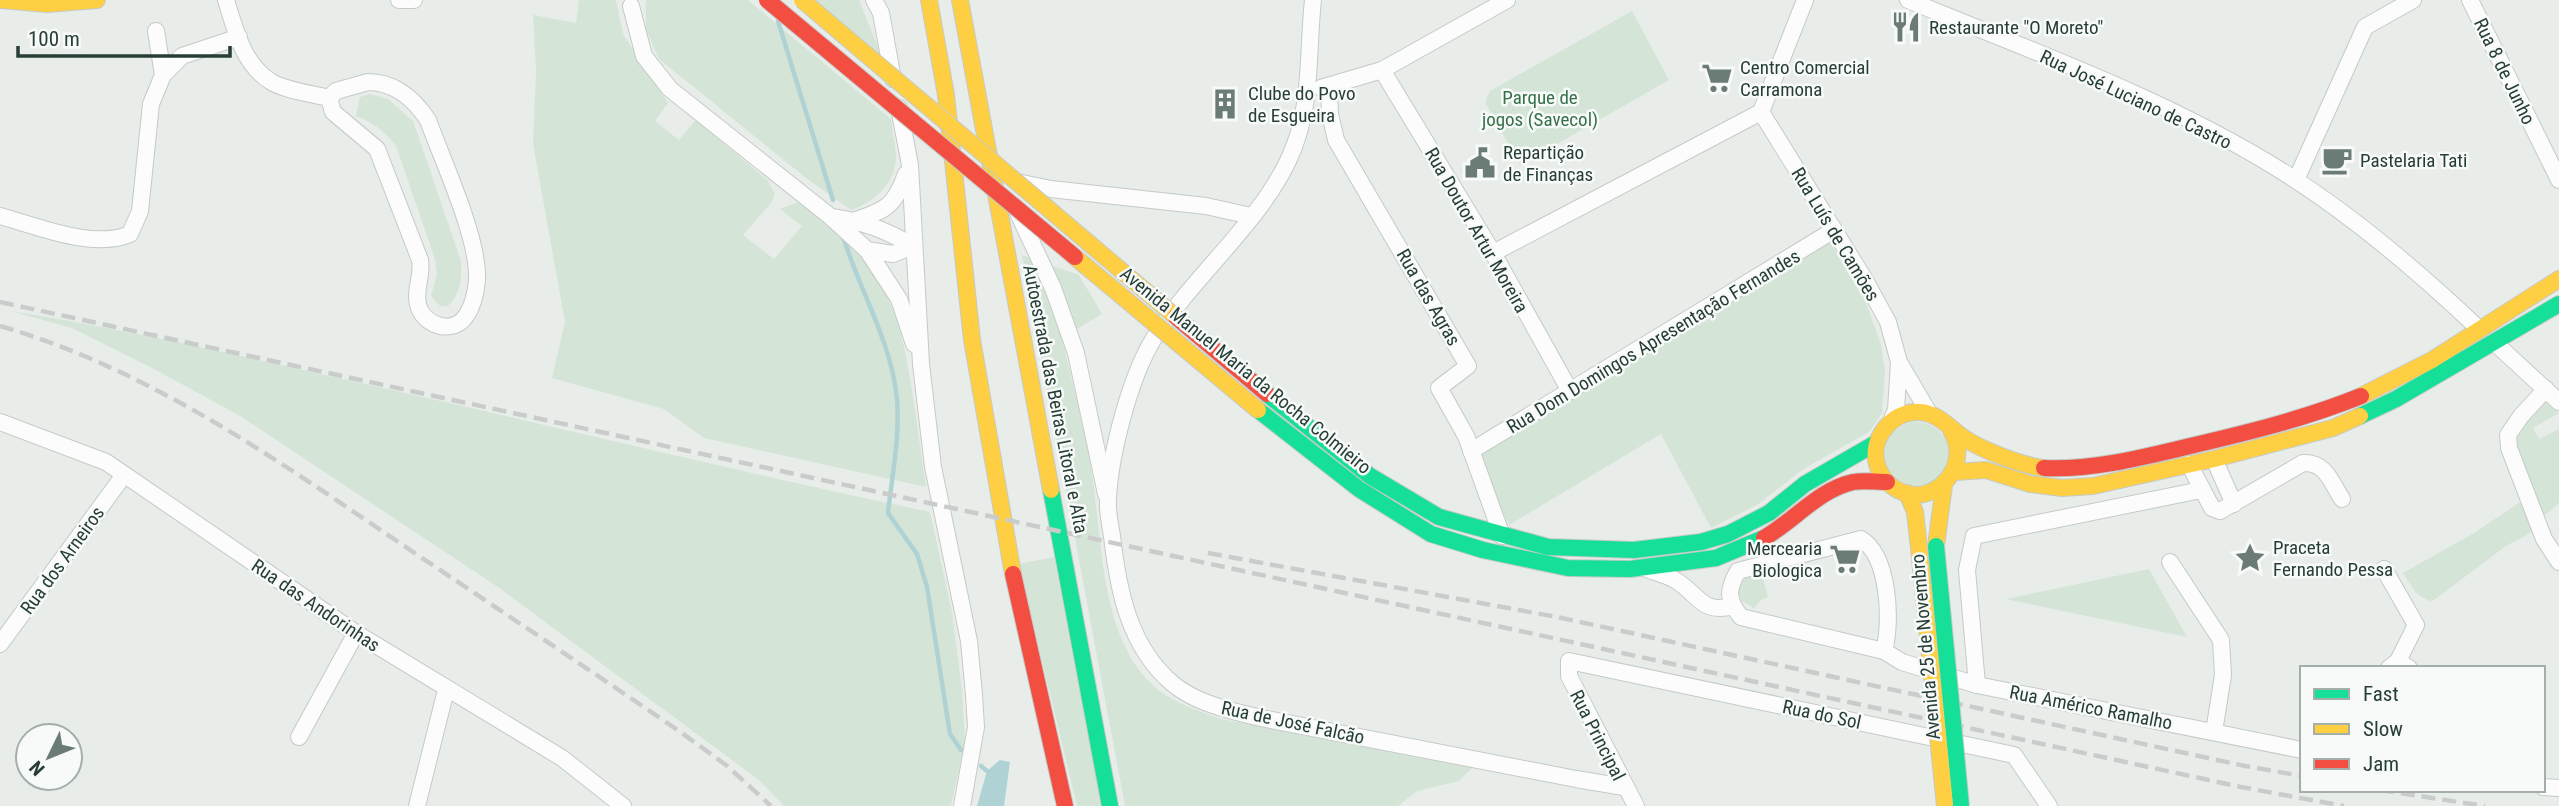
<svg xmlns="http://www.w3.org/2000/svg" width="2559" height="806" font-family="'Roboto Condensed',sans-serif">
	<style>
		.green { fill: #d4e4d7 }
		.water { fill: #afd2d4 }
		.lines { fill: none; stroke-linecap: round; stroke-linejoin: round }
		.stream { stroke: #afd2d4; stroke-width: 4.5 }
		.street-casing { stroke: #c5cac7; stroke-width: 18 }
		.fast-casing { stroke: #c4cac7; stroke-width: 18 }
		.slow-casing { stroke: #c4cac7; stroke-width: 18 }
		.jam-casing { stroke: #c4cac7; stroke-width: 18 }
		.street { stroke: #fcfcfc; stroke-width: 16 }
		.fast { stroke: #16e098; stroke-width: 16 }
		.slow { stroke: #ffcf43; stroke-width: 16 }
		.jam { stroke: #f24e42; stroke-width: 16 }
		.rail { stroke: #c9cccb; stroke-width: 4.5; stroke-dasharray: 14 7; stroke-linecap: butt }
		.fast-bridge-casing { stroke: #c4cac7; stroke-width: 18; stroke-linecap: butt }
		.slow-bridge-casing { stroke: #c4cac7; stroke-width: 18; stroke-linecap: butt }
		.jam-bridge-casing { stroke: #c4cac7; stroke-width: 18; stroke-linecap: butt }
		.fast-bridge { stroke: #16e098; stroke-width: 16 }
		.slow-bridge { stroke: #ffcf43; stroke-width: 16 }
		.jam-bridge { stroke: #f24e42; stroke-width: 16 }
		.labels { text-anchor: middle; stroke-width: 5; stroke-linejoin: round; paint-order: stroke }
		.poi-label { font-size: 19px; fill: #273e36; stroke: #f7faf8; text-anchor: start }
		.street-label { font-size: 19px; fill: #273e36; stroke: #f7faf8 }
		.park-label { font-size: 19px; fill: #367049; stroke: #f7faf8 }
	</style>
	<rect width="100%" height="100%" fill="#e8edea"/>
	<g class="green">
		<path d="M579,0H616L623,34L668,103L655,121L679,140L696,120L768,181L775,194L771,203L743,235L774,259L802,226L780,209L798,202C846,229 887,280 901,334C913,384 918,436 926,487L704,438L664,409L552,378L565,322L533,144L536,71L533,15L576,23Z"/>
		<path d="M646,0H748L891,119C892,131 896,145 896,158C895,184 874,202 851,210L806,178L659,59L646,30Z"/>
		<polygon points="815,0 859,0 881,55"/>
		<polygon points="1632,11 1669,80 1520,165 1485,102 1490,91"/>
		<path d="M370,94L388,99L413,121L461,261C462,278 461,293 448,306H440L431,296L437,274L435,259L396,146C385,131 374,123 356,116L360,97Z"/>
		<polygon points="1830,242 1866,303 1881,344 1885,372 1882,413 1869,432 1805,468 1757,505 1711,528 1661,434 1509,525 1476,455"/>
		<path d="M1022,255L1079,275L1102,314L1062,338C1072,381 1083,424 1091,467C1103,538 1098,648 1164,694C1181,705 1203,713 1222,719L1466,767H1473L1459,781L1417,791L1398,806H1125Z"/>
		<path d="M11,311C113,327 215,350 316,373C521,418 724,469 930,512L952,612L962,690L965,740L951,806H784L759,780L498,587L240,416L156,370L72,328Z"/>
		<polygon points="2543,397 2559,413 2533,428 2539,439 2559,429 2559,503 2543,517 2510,429"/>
		<circle cx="1917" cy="454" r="32"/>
		<polygon points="2519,503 2522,504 2534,531 2506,546 2434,600 2429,601 2416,593 2403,573 2474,533"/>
		<polygon points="1054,557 1101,806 1077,806 1019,564"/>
		<polygon points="2149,569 2187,637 2006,599"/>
		<polygon points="1761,571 1768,597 1761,600 1754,608 1741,601 1738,589 1741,578"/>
	</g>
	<polygon class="water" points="1000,760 1010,762 1004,806 977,806 987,771"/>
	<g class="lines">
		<g class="stream">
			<polyline points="778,21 833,200"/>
			<path d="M843,236C859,290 892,342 897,400C900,437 892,476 888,513L917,554L927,587L950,734L961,750"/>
			<polyline points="981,766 987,771"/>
		</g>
		<g class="street-casing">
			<g id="street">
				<path d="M226,0C235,29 243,64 270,81C283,90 313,94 329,98"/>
				<polyline points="399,0 414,0"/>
				<polyline points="874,0 881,13 893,79"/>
				<path d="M1313,0C1307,54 1313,110 1288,161C1258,224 1192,278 1154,338C1130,377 1110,454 1108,499C1107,511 1110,524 1112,536C1118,590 1129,647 1173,684C1197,704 1232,711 1261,718L1576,779L1624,787"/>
				<path d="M1908,0C2034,52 2164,98 2280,170C2348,212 2421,274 2479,329"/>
				<polyline points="2470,0 2559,180"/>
				<polyline points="631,6 644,56 670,89 831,217 867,250 893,254 913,246"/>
				<polyline points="1382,70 1493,253 1570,391"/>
				<polyline points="163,75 182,56 239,37"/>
				<path d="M368,82C394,82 414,99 428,120C443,162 479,238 477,280C476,292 473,306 466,316C453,335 426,326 419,308C413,293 423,276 420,260L377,149L333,112L329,98L336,91Z"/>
				<polyline points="1321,88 1382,70 1507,0"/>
				<polyline points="1329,88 1330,114 1336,140 1468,366 1439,388 1466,436 1502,536"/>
				<polyline points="899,108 910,165 921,364 933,467 969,641 974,695 976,727 962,806"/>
				<polyline points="1761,112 1865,280 1888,322 1899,362 1929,413"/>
				<polyline points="1761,112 1805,0"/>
				<polyline points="2296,180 2365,27 2413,0"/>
				<polyline points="1017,182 1051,189 1206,206 1251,216"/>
				<polyline points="1018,213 1053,288 1076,353 1106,494"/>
				<path d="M0,216C37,226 93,250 130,234L140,211L151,104L163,75L156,31"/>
				<path d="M831,217C862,221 886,230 913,246"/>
				<path d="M856,220C887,210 895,205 906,174"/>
				<polyline points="867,250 899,299 914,344"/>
				<polyline points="1493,253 1761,112"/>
				<polyline points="2495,343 2559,402"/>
				<polyline points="2546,389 2521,416 2508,435 2509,448 2544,539 2559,562"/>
				<polyline points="1892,419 1896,410 1899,362"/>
				<polyline points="0,422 106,462 356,633 562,758 623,806"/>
				<polyline points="1471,451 1834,230"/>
				<polyline points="2214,459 2234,504"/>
				<path d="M2189,464L2212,508L2220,511L2303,463C2326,462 2331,482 2342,499"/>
				<polyline points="2170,562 2221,640 2223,675 2214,732"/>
				<path d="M1644,568C1654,572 1666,575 1675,580C1698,593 1701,615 1733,606"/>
				<polyline points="2384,569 2416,625 2398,661"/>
				<polyline points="0,644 124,475"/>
				<path d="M1884,651C1892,621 1889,556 1861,539L1738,571C1727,590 1727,600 1741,617L1884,651L1902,662L1977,685L2302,750"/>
				<polyline points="2389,668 2398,661 2409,668"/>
				<polyline points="1977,685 1967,570 1974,536 2201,490"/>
				<polyline points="299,737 356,633"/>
				<polyline points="2543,787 2559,788"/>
				<polyline points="417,806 446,690"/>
				<polyline points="1636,806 1569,676 1569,661 2014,755 2049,806"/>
			</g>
		</g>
		<g class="fast-casing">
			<g id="fast">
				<polyline points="1267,394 1370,476 1439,517 1548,547 1634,550 1701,542 1728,534 1769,513 1805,484 1876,443"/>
				<polyline points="1258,410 1359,489 1431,534 1483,550 1568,568 1630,569 1716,558 1764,538"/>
				<polyline points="2360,416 2396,399 2559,304"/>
				<polyline points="1051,490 1110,806"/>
			</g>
		</g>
		<g class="slow-casing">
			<g id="slow">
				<polyline points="1,0 47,4 97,0"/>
				<polyline points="929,0 946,95 972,340 1013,574"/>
				<polyline points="960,0 1051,490"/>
				<polyline points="2361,396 2432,360 2559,279"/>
				<path d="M1949,426C1952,432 1956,439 1957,446C1961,473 1936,500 1908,494C1880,487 1866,455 1883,431C1891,419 1905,411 1919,412C1939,413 1949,428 1964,438C1982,450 2023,466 2044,468"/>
				<polyline points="1954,472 1986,470 2030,484 2062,488 2093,486 2214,459 2333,428 2360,416"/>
				<polyline points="1907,493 1915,512 1919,548"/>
				<polyline points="1936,546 1944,485"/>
			</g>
		</g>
		<g class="jam-casing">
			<g id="jam">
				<path d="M2044,468C2092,470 2140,458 2186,447C2246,433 2304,419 2361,396"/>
				<path d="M1764,538C1794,521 1818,490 1853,482C1864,480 1876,482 1887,482"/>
				<polyline points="1013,574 1065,806"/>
			</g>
		</g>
		<use href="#street" class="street"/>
		<use href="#fast" class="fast"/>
		<use href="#slow" class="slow"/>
		<use href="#jam" class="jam"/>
		<g class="rail">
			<polyline points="0,302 2241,787 2344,806"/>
			<path d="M0,326C142,367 264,451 385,533C483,599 581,664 679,731L726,765L771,806"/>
			<polyline points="1208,553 1557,617 2245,766 2302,776"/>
			<polyline points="2380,790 2485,806"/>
		</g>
		<g class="fast-bridge-casing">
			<polyline id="fast-bridge" points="1936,546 1961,806"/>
		</g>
		<g class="slow-bridge-casing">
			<g id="slow-bridge">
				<polyline points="802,0 1176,317"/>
				<polyline points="1075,257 1258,410"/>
				<polyline points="1919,548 1945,806"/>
			</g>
		</g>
		<g class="jam-bridge-casing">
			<g id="jam-bridge">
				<polyline points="767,0 1075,257"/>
				<polyline points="1176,317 1267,394"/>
			</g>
		</g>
		<use href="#fast-bridge" class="fast-bridge"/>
		<use href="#slow-bridge" class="slow-bridge"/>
		<use href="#jam-bridge" class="jam-bridge"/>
	</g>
	<defs>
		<g id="restaurant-bare" transform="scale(2.415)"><path d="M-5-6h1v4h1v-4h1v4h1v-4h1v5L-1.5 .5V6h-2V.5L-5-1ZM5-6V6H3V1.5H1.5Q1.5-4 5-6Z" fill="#6b7b75" stroke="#f7faf8" stroke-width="2.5" paint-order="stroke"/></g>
		<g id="supermarket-bare" transform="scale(2.415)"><path d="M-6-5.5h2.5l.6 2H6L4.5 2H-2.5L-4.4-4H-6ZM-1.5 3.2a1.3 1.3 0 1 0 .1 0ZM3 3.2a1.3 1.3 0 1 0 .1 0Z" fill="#6b7b75" stroke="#f7faf8" stroke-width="2.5" paint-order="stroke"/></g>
		<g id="building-bare" transform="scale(2.415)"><path d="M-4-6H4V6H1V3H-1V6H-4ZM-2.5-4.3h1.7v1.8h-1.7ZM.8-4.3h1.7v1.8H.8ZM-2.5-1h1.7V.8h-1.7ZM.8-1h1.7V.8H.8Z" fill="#6b7b75" stroke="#f7faf8" stroke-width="2.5" paint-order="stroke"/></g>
		<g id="cafe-bare" transform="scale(2.415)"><path d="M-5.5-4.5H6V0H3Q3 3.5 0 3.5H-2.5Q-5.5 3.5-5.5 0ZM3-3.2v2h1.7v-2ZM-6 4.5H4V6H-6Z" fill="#6b7b75" stroke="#f7faf8" stroke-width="2.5" paint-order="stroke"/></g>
		<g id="civic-bare" transform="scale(2.415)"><path d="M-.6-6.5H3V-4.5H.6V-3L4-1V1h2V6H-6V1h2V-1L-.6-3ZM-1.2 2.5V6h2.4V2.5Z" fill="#6b7b75" stroke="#f7faf8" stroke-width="2.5" paint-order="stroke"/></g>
		<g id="sight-bare" transform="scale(2.415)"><path d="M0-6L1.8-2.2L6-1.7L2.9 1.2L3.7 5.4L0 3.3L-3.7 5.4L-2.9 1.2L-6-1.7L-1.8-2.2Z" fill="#6b7b75" stroke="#f7faf8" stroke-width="2.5" paint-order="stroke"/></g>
	</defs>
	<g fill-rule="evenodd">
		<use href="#restaurant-bare" x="1906" y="27"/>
		<use href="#supermarket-bare" x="1717" y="78"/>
		<use href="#building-bare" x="1225" y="104"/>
		<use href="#cafe-bare" x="2337" y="160"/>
		<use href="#civic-bare" x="1480" y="163"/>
		<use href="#sight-bare" x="2250" y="558"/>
		<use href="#supermarket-bare" x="1845" y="559"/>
	</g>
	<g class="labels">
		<g class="poi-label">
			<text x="1929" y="34">Restaurante "O Moreto"</text>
			<text x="1740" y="74">Centro Comercial<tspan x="1740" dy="22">Carramona</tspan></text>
			<text x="1248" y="100">Clube do Povo<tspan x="1248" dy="22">de Esgueira</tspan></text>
			<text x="1503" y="159">Repartição<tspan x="1503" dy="22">de Finanças</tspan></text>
			<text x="2360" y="167">Pastelaria Tati</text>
			<text x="2273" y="554">Praceta<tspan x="2273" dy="22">Fernando Pessa</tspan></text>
			<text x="1822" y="555" text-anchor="end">Mercearia<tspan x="1822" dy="22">Biologica</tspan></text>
		</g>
		<g class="street-label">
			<text transform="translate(2505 71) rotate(64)" y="7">Rua 8 de Junho</text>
			<text transform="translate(2136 99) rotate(25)" y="7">Rua José Luciano de Castro</text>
			<text transform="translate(1477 230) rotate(60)" y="7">Rua Doutor Artur Moreira</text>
			<text transform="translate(1836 234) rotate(59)" y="7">Rua Luís de Camões</text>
			<text transform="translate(1429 297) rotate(60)" y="7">Rua das Agras</text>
			<text transform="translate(1653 341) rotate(-31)" y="7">Rua Dom Domingos Apresentação Fernandes</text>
			<text transform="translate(1246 370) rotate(39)" y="7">Avenida Manuel Maria da Rocha Colmieiro</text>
			<text transform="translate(1056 399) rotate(79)" y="7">Autoestrada das Beiras Litoral e Alta</text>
			<text transform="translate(62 560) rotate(-54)" y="7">Rua dos Arneiros</text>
			<text transform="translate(316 605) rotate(34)" y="7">Rua das Andorinhas</text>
			<text transform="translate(1925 647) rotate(-95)" y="7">Avenida 25 de Novembro</text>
			<text transform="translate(2091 707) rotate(11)" y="7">Rua Américo Ramalho</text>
			<text transform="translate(1822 714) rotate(12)" y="7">Rua do Sol</text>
			<text transform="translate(1293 722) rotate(12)" y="7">Rua de José Falcão</text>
			<text transform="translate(1598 735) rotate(63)" y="7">Rua Principal</text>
		</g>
		<g class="park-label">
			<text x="1540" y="104">Parque de<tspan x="1540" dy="22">jogos (Savecol)</tspan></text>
		</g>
	</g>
	<rect x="2300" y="666" width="245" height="126" fill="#f7faf8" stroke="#a4afaa" stroke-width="2"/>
	<rect x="2314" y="689" width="35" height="10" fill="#16e098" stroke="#a4afaa" stroke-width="2"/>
	<text x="2363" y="701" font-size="21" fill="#273e36">Fast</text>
	<rect x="2314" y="724" width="35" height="10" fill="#ffcf43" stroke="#a4afaa" stroke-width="2"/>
	<text x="2363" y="736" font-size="21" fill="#273e36">Slow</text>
	<rect x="2314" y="759" width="35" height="10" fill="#f24e42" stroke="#a4afaa" stroke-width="2"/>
	<text x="2363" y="771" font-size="21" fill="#273e36">Jam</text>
	<g transform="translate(49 757) rotate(227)"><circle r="33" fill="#f7faf8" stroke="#a4afaa" stroke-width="2"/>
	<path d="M0-5L12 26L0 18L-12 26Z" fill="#6b7b75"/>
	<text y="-10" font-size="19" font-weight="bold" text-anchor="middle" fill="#273e36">N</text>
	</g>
	<path d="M18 46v10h212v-10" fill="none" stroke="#273e36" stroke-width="3.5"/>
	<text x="28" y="46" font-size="21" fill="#273e36" stroke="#f7faf8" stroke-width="5" paint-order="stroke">100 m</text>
</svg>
